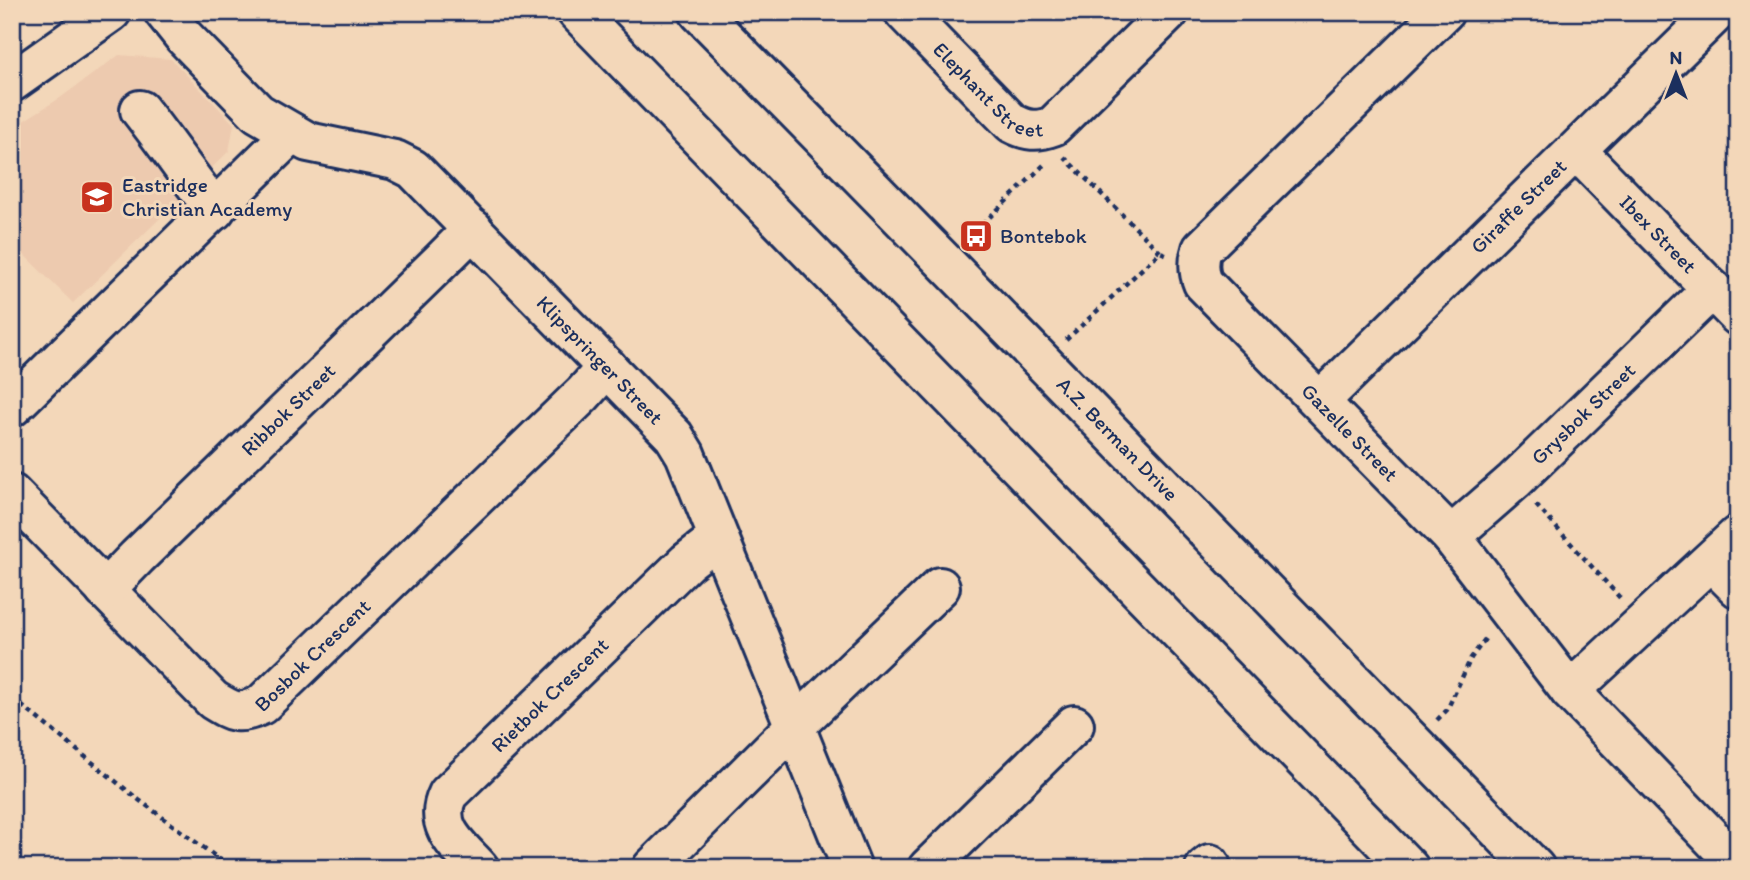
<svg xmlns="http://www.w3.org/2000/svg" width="1750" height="880" font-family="Itim,sans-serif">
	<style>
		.built { fill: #edcaaf }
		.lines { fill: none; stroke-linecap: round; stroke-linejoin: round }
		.minor-casing { stroke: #1b2f5e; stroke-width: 44 }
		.major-casing { stroke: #1b2f5e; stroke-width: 44 }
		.path { stroke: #1b2f5e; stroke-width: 4.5; stroke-dasharray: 5 5; stroke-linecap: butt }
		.minor { stroke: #f3d7b9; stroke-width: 38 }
		.major { stroke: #f3d7b9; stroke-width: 38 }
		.labels { text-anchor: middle; stroke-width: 6; stroke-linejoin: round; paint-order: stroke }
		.street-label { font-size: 21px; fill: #1b2f5e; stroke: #f3d7b9 }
		.poi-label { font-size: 21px; fill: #1b2f5e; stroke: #f3d7b9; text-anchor: start }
	</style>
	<rect width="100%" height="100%" fill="#f3d7b9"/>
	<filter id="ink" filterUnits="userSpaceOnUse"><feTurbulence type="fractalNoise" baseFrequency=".0143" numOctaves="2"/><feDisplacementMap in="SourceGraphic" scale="14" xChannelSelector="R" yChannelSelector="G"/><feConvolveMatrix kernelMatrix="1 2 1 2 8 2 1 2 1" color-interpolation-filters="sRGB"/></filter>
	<g filter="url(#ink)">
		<polygon class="built" points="119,55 171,59 234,124 229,151 73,303 12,243 12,128 60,98"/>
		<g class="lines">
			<g class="minor-casing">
				<g id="minor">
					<path id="s1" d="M164,12L184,37L258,113L308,142L395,160L413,169L674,436L685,454L852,868"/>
					<path id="s2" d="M904,12L1012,123C1027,131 1037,132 1053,126L1169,12"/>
					<path id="s3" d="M1444,12L1202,249C1198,261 1198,271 1203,283L1451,536L1570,691L1738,865"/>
					<polyline points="12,82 111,12"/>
					<path d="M140,110C166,143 189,177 215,210"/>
					<path id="s4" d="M1577,151L1738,316"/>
					<path id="s5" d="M1320,401L1717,12"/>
					<polyline points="12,407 292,133"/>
					<path id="s6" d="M12,494L213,700C234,713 238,715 261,705L583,394L607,367"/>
					<path id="s7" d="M1451,536L1514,481L1712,289"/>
					<polyline points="1711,561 1738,588"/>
					<path id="s8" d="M105,590L137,557L442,260L473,229"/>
					<polyline points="1570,691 1738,535"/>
					<path id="s9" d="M479,868C459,846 432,827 448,794L687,562L718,538"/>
					<polyline points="652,868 795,726 940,587"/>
					<polyline points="928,868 1074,725"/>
					<polyline points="1205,868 1210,864"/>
				</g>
			</g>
			<g class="major-casing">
				<g id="major">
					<polyline points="577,12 1409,868"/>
					<path id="s10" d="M699,12L1021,340L1535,868"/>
				</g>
			</g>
			<g class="path">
				<polyline points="1064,157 1160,252"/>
				<polyline points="968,238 1047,162"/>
				<polyline points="1066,340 1160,252 1168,255"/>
				<polyline points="1536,505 1622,600"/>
				<polyline points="21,705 139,800 231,868"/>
				<polyline points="1437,720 1447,710 1471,658 1488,635"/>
				<polyline points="215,868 215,856"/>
			</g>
			<use href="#minor" class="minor"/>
			<use href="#major" class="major"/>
		</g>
	</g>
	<defs>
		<g id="school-square" transform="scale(1.75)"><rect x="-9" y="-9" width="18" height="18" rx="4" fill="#c8321e" stroke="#f3d7b9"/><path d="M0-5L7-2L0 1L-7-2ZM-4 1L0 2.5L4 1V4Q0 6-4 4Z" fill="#fff"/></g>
		<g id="bus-square" transform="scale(1.75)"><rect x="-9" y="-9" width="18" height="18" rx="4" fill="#c8321e" stroke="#f3d7b9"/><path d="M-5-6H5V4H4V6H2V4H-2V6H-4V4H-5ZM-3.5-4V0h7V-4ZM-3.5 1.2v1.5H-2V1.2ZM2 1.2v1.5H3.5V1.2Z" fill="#fff"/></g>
	</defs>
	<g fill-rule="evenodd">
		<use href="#school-square" x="97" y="197"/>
		<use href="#bus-square" x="976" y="236"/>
	</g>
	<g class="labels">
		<g class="street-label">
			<text dy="7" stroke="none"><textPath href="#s2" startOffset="117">Elephant Street</textPath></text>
			<text dy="7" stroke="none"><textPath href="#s5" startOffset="278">Giraffe Street</textPath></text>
			<text dy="7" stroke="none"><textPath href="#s4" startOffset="116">Ibex Street</textPath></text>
			<text dy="7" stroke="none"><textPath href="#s1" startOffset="572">Klipspringer Street</textPath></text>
			<text dy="7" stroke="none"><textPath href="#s8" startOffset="257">Ribbok Street</textPath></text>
			<text dy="7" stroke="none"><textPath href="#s7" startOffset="180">Grysbok Street</textPath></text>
			<text dy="7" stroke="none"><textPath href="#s3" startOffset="583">Gazelle Street</textPath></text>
			<text dy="7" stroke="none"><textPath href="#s10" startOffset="598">A.Z. Berman Drive</textPath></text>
			<text dy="7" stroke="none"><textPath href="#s6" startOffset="411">Bosbok Crescent</textPath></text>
			<text dy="7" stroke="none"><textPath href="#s9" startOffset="229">Rietbok Crescent</textPath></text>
		</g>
		<g class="poi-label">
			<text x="122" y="192">Eastridge<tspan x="122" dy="24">Christian Academy</tspan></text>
			<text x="1000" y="243">Bontebok</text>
		</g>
	</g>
	<rect width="1750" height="880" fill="none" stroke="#f3d7b9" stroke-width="42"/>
	<rect x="21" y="21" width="1708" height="838" fill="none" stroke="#1b2f5e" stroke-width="2.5" filter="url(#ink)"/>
	<g transform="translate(1676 74)" stroke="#f3d7b9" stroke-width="5" paint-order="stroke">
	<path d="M0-5L12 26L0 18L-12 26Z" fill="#1b2f5e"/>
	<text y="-10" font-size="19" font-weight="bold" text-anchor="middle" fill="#1b2f5e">N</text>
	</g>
</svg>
